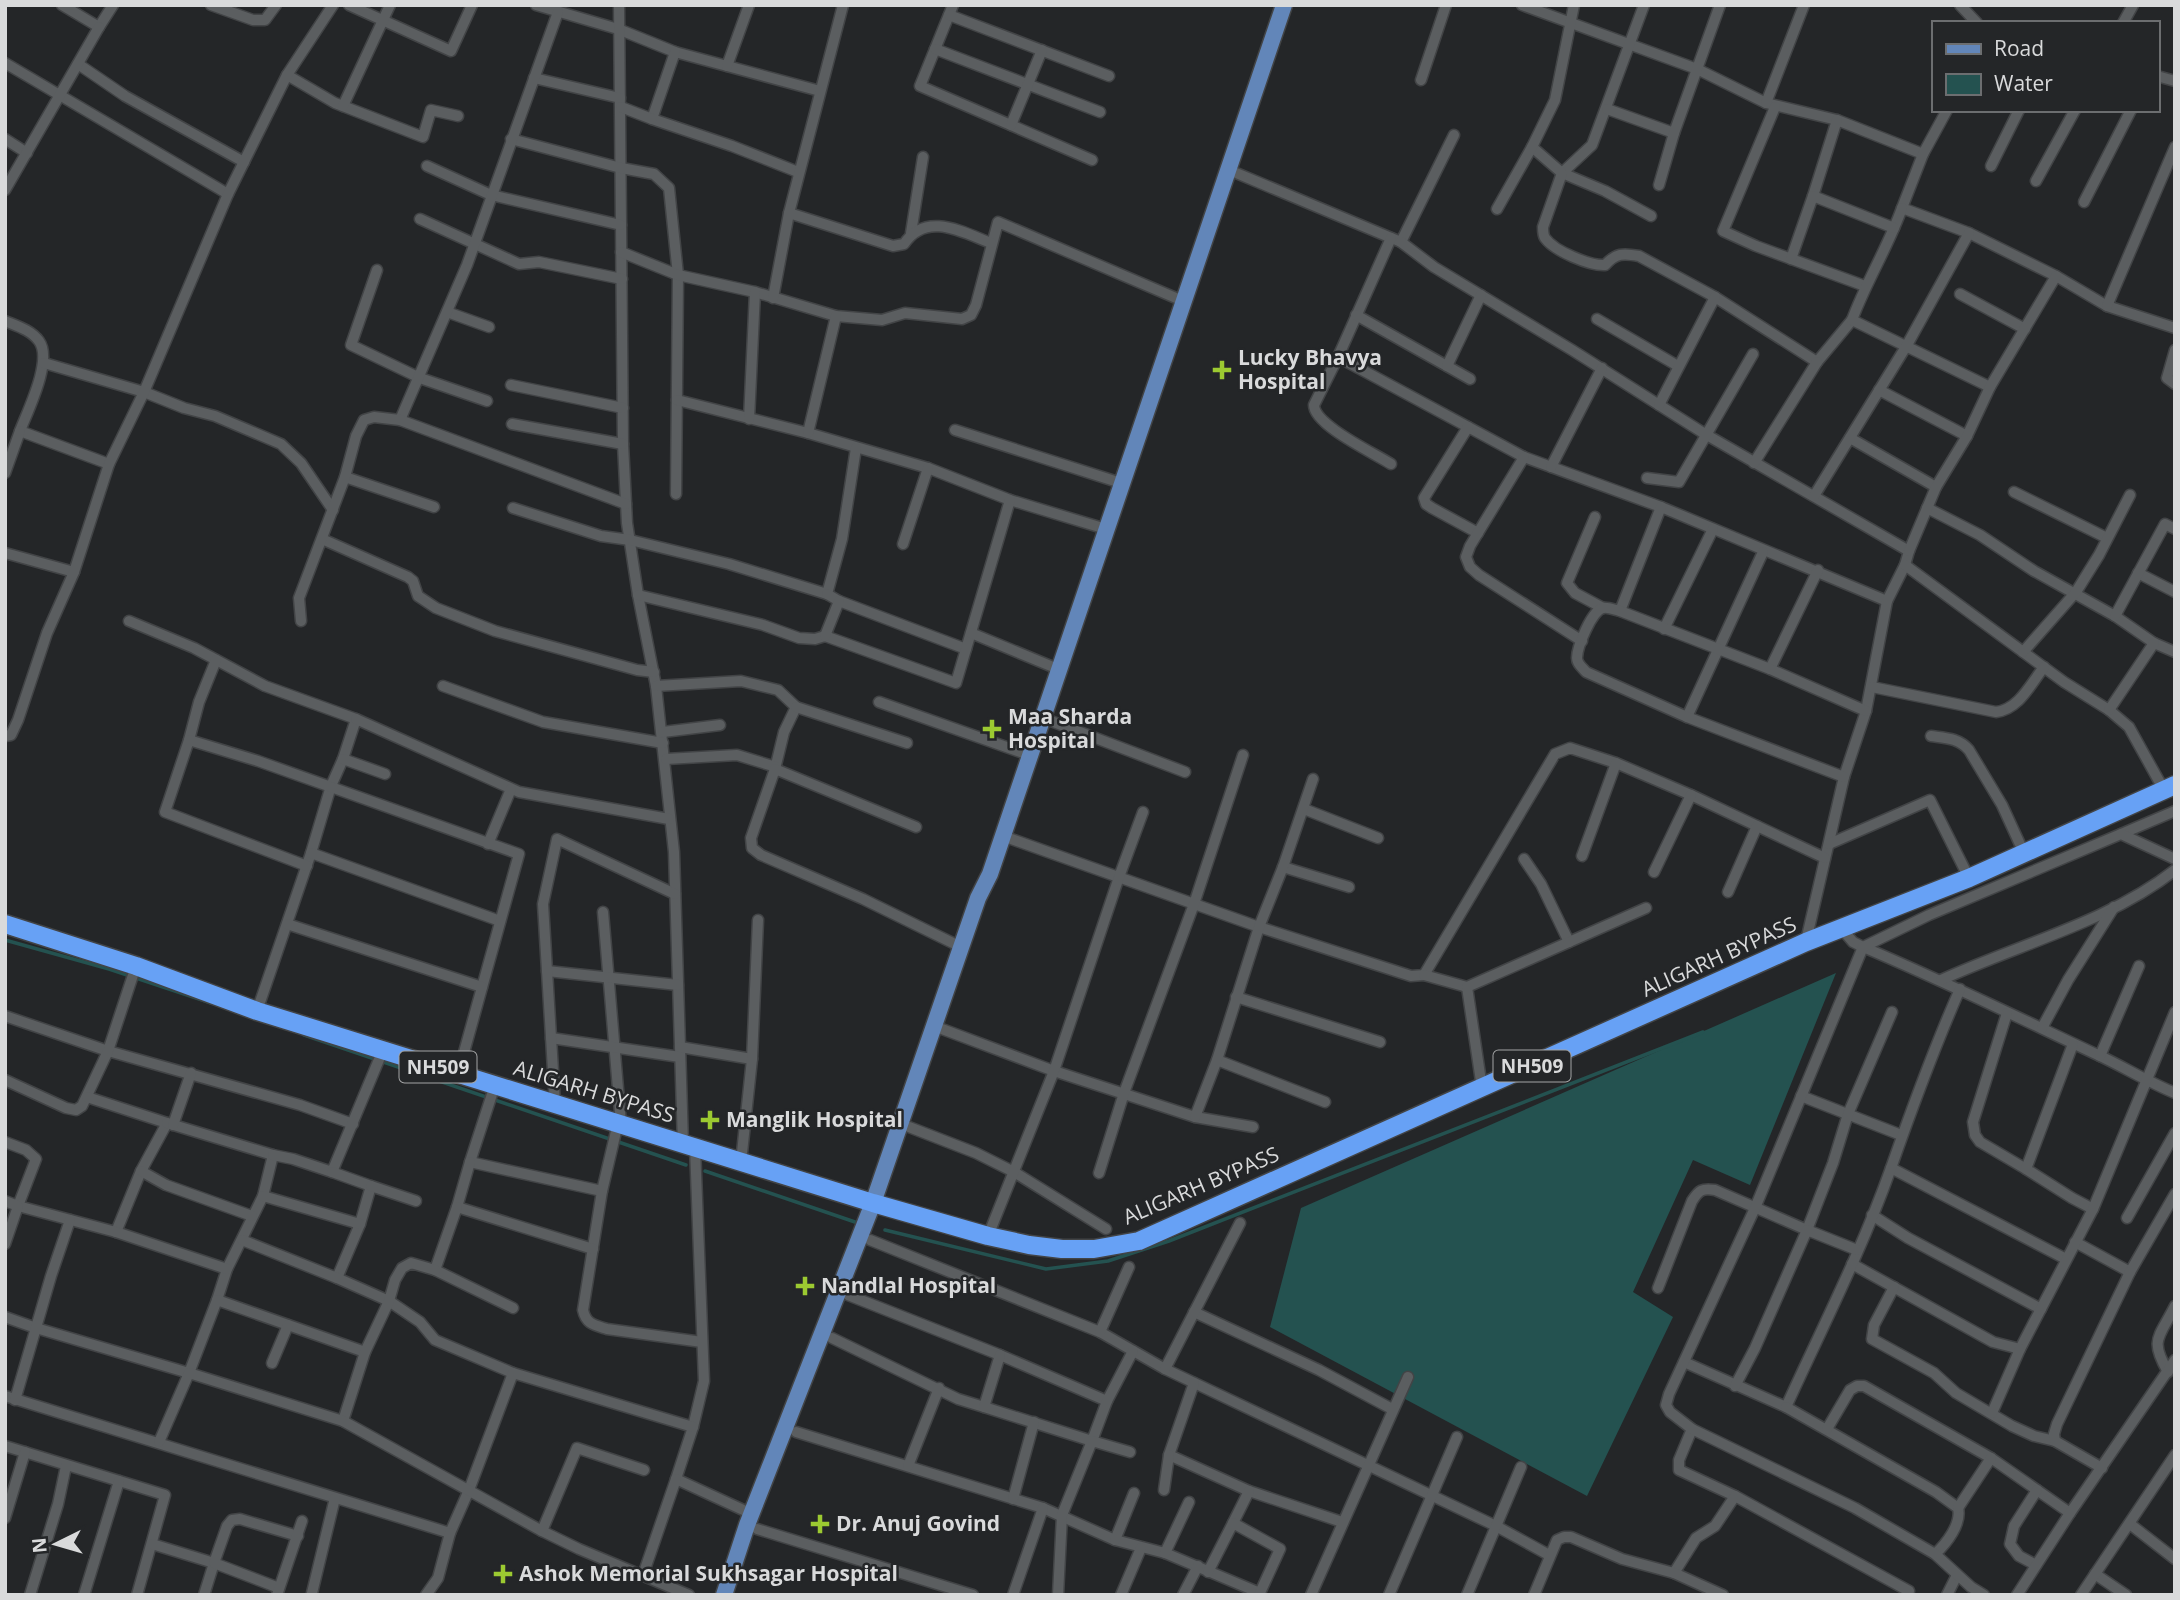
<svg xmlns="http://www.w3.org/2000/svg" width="2180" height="1600" font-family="'Open Sans',sans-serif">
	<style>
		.water { fill: #245250 }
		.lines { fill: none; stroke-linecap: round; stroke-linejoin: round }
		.stream { stroke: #245250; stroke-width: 3.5 }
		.street-casing { stroke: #424446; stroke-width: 13 }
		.primary-casing { stroke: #424446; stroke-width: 19 }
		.highway-casing { stroke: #424446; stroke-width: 21 }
		.street { stroke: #5b5e60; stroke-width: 10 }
		.primary { stroke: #6286b9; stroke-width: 16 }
		.highway { stroke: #67a1f5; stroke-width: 18 }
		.poi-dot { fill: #9cca31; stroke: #242628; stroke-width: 2.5 }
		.labels { text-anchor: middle; stroke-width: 5; stroke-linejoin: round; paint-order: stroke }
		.shield { fill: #242628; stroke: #a3a4a5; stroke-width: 2 }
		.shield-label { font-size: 19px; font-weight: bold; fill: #d9dadb }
		.poi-label { font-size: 21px; font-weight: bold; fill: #d9dadb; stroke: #242628; text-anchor: start }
		.street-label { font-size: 21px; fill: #d9dadb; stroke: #242628 }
	</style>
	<rect width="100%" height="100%" fill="#242628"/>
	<polygon class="water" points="1836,973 1750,1185 1693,1160 1633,1292 1673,1317 1587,1496 1270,1327 1301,1208"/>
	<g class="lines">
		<g class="stream">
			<polyline points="5,940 109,969 211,1003"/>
			<polyline points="304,1035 686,1165"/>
			<polyline points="705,1171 855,1222"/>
			<polyline points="885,1230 1046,1269 1108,1261 1169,1241 1703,1032"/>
		</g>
		<g class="street-casing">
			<g id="street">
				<polyline points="62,5 99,27 113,5"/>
				<polyline points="211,5 253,20 265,20 276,5"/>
				<polyline points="349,5 451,51 472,5"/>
				<polyline points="536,5 618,29 675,52 820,91"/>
				<polyline points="619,5 623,444 627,523 638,595 656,686 674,852 683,1144"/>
				<polyline points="953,5 920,86 1092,160"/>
				<polyline points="1522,5 1697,69 1766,103 1837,120 1923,154"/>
				<polyline points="1644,5 1592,145 1562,173 1605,191 1651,216"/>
				<polyline points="1960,5 1977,23"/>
				<polyline points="949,15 1109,76"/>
				<polyline points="2123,23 2133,5"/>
				<polyline points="935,49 1100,112"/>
				<polyline points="675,52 652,119 732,146 798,172"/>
				<polyline points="5,63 228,194"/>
				<polyline points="78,64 125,96 244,162"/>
				<polyline points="727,66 749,5"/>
				<polyline points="287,75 335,103 423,137 431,110 458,116"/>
				<polyline points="2157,76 2175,81"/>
				<polyline points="534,78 620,98"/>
				<polyline points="1421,80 1446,5"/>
				<polyline points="1766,103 1804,5"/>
				<polyline points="343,106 390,5"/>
				<polyline points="621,107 652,119"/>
				<polyline points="1775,107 1723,231 1756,246 1865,286"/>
				<polyline points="1607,109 1674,133"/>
				<polyline points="1947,110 1923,154 1902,208 1969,233 2056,276 2107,306 2175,328"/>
				<polyline points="1011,125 1042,50"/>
				<polyline points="5,139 27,153"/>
				<polyline points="511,139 621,168 654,174 669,188 678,275 676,494"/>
				<path d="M1532,147L1562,173L1543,227C1543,231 1543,235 1545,238C1554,251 1590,266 1605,265C1616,253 1623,253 1639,256L1715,297L1817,362L1852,320"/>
				<polyline points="427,166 491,195 621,225"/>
				<polyline points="1991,166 2019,110"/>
				<polyline points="1229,170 1401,242 1454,135"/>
				<polyline points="2036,181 2075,110"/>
				<polyline points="1659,185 1674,133 1720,5"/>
				<polyline points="5,190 99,27"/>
				<polyline points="1813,196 1837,120"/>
				<polyline points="2084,202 2131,110"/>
				<path d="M1902,208C1888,247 1866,282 1852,320L1990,387"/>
				<polyline points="1497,209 1532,147 1555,100 1574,5"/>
				<polyline points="789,213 843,5"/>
				<polyline points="420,219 519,264 539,262 622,279"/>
				<polyline points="911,233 923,157"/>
				<polyline points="1391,238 1338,357 1524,457 1661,507 1887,601"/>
				<polyline points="1401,242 1434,267 1572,350 1705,434 1909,551 1905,565 1887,601 1866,711 1844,777 1806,941"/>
				<polyline points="621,252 678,275 755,292 836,316 882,320 905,313 962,319 971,315 976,305 998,222 1183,301"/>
				<polyline points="1791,259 1813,196 1894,228"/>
				<polyline points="377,270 351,345 420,378 487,401"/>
				<polyline points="1960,294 2025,329"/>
				<path d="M773,298L789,213L893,246L904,244C926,211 962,232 991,243"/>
				<polyline points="2107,306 2175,147"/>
				<polyline points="447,312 489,327"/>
				<polyline points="1356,315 1470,379"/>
				<polyline points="1597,319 1678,366"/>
				<path d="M5,321C17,326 31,330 39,341C53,360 28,410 20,431L109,464"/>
				<polyline points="2175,350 2167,378 2175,384"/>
				<path d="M1338,357L1314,405C1314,425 1374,453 1391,464"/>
				<polyline points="44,363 144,392 184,408 215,416 281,444 301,463 333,510"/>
				<polyline points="1447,366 1481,295"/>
				<polyline points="511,385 623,408"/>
				<polyline points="1879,390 1967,436"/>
				<polyline points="677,400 808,433 928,468 1010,500 1106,529"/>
				<polyline points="1659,405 1715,297"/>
				<polyline points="749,419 755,292"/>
				<polyline points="400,420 467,265 558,12"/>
				<polyline points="512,424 623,444"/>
				<polyline points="1468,427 1424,498 1426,504 1432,508 1478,533"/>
				<polyline points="955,430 1121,483"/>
				<polyline points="808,433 836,316"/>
				<polyline points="1850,438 1936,487"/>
				<polyline points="1524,457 1470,546 1466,557 1470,567 1479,575 1582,641"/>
				<polyline points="1754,463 1817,362"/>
				<polyline points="1551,467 1602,368"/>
				<polyline points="5,473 20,431"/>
				<polyline points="345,477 434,507"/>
				<polyline points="1647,478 1679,482 1753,354"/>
				<polyline points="2014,492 2107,538"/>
				<polyline points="1814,496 1907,345 1969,233"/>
				<polyline points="513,508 601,536 630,540 729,564 827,594 842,539 856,448"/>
				<polyline points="1927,508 1980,535 2034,571 2115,616 2154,643 2175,652"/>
				<polyline points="1595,517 1567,583 1575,593 1603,608"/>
				<polyline points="322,539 408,577 413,581 418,596 436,608 495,631 637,670 654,672"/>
				<polyline points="903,544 928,468"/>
				<polyline points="1909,551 1936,487 1967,436 1990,387 2056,276"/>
				<polyline points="5,553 74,572"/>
				<polyline points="1905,565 2064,682 2109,710 2129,727 2164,790"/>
				<polyline points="2138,573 2175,592"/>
				<polyline points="827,594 839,601 966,649"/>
				<polyline points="638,595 763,625 799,638 815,639 825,636 956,683 1010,500"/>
				<polyline points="1620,611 1661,507"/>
				<polyline points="2115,616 2165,524 2175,529"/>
				<polyline points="129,621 194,648 265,686 356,719 343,759 331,786 311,853 257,1011"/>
				<polyline points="301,621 299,598 345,477 356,436 364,420 374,417 400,420 626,504"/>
				<polyline points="1664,629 1713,529"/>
				<polyline points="971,633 1058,669"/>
				<polyline points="825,636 839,601"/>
				<polyline points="2023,652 2076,592 2099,555 2130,495"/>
				<polyline points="1770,669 1818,570"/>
				<polyline points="443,686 543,722 663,743"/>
				<polyline points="656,686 741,681 778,690 796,707 784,732 775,769"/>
				<path d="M1872,687L1996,712C2019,709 2030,685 2044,667"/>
				<polyline points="879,702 1029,755"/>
				<polyline points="796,707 907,743"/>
				<polyline points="2109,710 2154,643"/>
				<polyline points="1687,717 1763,552"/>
				<polyline points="1043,718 1185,772"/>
				<polyline points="356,719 519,792 669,819"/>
				<polyline points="663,732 720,725"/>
				<polyline points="5,736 11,735 18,720 47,633 74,572 109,464 144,392 228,194 287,75 333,5"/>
				<path d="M1931,736C1946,738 1959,738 1969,750L2002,805L2024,853"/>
				<polyline points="189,740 199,702 216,660"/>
				<polyline points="343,759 385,774"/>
				<polyline points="666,759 737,755 776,767"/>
				<path d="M1844,777L1687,717L1586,672C1582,667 1577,664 1577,658C1577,647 1592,610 1603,608C1608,607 1615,610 1620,611L1770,669L1866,711"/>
				<polyline points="1304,809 1378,838"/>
				<polyline points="916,827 775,769 751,838 752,848 761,855 863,899 961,947"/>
				<polyline points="2121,834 2175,811"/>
				<polyline points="1003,836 1259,927 1411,976 1424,975 1555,754 1570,748 1616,763 1691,795 1825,858"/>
				<polyline points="488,844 511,789"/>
				<polyline points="1829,844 1930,800 1969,878"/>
				<polyline points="311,853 500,921"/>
				<polyline points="1582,856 1616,763"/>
				<polyline points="1524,859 1541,884 1569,942"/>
				<polyline points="307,866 165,812 189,740 258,761 519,854 458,1074"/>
				<polyline points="1283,867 1349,887"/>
				<polyline points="1654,872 1691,795"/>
				<polyline points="1728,892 1757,826"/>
				<polyline points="603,912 621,1124"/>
				<polyline points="287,924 482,987"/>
				<path d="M1841,928L1853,942L1863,947C1942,980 2019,1018 2098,1055C2124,1067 2148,1082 2175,1093"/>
				<polyline points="547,971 678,985"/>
				<polyline points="1424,975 1467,987"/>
				<path d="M1941,980C2019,944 2107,923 2175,870"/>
				<polyline points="1236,997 1380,1042"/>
				<polyline points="2007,1013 1973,1122 1975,1135 1980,1142 2026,1169"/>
				<polyline points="5,1016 108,1051 300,1105 353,1124"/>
				<polyline points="2042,1028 2068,980 2114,907"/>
				<polyline points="942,1029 1054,1071 1195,1117 1253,1127"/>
				<polyline points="551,1038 680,1057"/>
				<polyline points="2073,1044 2026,1169 2072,1198 2093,1209"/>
				<polyline points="680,1047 752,1059"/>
				<polyline points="2100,1056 2139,966"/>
				<polyline points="1217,1060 1325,1102"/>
				<polyline points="5,1080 66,1108 76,1110 82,1106 108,1051 136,966"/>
				<polyline points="495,1085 470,1162 602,1191"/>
				<polyline points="1482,1088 1467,987 1646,908"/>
				<polyline points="1801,1096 1901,1135"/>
				<polyline points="87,1097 167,1123 141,1171 116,1232"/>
				<polyline points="555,1104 543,904 557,839 675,894"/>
				<polyline points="1195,1117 1217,1060 1259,927 1283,867 1313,779"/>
				<polyline points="167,1123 273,1155 263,1196 227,1269 217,1300"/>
				<path d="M618,1123L602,1191L583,1310C586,1324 594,1325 607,1329L702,1342"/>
				<polyline points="173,1125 191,1073"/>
				<polyline points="909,1127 976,1153 1014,1172 1106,1229"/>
				<polyline points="5,1142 26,1150 36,1159 18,1206 116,1232 227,1269"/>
				<polyline points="695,1147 704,1381 693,1427 676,1479 752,1514"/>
				<polyline points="273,1155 293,1159 332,1172 383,1050"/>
				<polyline points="470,1162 457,1207 593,1249"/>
				<polyline points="741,1162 752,1059 758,920"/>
				<polyline points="1891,1168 2066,1259"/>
				<polyline points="141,1171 166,1185 252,1216"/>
				<polyline points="332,1172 371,1186 360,1224 337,1278"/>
				<polyline points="1099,1173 1124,1093 1194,904 1243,755"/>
				<polyline points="371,1186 416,1201"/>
				<polyline points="263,1196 360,1224"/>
				<polyline points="5,1201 18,1206 5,1244"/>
				<polyline points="457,1207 435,1270 513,1308"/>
				<polyline points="1872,1215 1908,1238 2041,1309"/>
				<polyline points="2127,1218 2175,1133"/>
				<polyline points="988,1236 1054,1071 1119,877 1143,812"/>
				<polyline points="242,1240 337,1278 389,1301 420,1322 435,1340 513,1373"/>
				<polyline points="870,1240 1100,1332 1165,1369 1496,1526 1549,1555"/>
				<polyline points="2075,1242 2130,1272"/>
				<polyline points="1852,1264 1993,1342 2020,1349 2093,1209 2175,1012"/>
				<polyline points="1894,1287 1874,1325 1872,1339 1934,1373 1956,1393 2012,1426 2034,1436 2055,1441"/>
				<path d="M1658,1288L1692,1201C1699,1190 1702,1188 1715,1190L1807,1230L1833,1163L1848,1114L1892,1012"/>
				<polyline points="848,1295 1000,1355 1107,1401"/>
				<polyline points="1194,1312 1319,1370 1392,1409"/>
				<polyline points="5,1317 36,1328 189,1373 217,1300 365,1352"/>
				<polyline points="1100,1332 1129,1267"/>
				<polyline points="832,1338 958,1399 984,1407"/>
				<polyline points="1000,1355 984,1407 1092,1441 1107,1401 1133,1351"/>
				<path d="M1684,1362L1786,1407C1822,1328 1862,1250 1891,1168C1912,1108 1934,1048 1960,989"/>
				<polyline points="272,1363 288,1325"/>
				<polyline points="1165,1369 1240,1223"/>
				<path d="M2168,1372C2149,1339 2159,1338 2175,1306"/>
				<polyline points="1194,1383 1169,1455 1249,1491 1342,1522"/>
				<polyline points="1735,1386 1755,1348 1807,1230 1857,1250"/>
				<polyline points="5,1396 450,1533 469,1490 513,1373 693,1427"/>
				<polyline points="15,1400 51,1276 70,1220"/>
				<path d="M1786,1407L1936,1492L1958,1508C1962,1524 1946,1544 1935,1554"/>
				<polyline points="1992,1413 2020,1349"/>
				<polyline points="343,1421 365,1352 389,1301 395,1280 402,1268 411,1263 435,1270"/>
				<polyline points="1692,1429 1679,1460 1679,1470 1735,1496"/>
				<polyline points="1827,1429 1850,1390 1857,1386 1864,1386 1991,1458 2070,1513"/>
				<polyline points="796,1432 1043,1508 1115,1540 1165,1553 1260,1593"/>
				<polyline points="159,1442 189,1373 343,1421 542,1531 579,1549 689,1595"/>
				<polyline points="5,1446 165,1495 137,1595"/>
				<polyline points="908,1466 939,1388"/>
				<polyline points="2102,1468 2055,1441 2054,1434 2057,1424 2130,1272 2175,1194"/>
				<polyline points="1164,1490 1169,1455"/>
				<polyline points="1013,1499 1034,1422"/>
				<polyline points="1958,1508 1991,1458"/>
				<polyline points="5,1518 25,1452"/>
				<polyline points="1233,1523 1249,1491"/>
				<polyline points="2130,1524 2175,1559"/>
				<polyline points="757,1529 973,1595"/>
				<polyline points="542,1531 577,1448 644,1470"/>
				<polyline points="1115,1540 1134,1493"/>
				<polyline points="152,1544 214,1563 204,1595"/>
				<polyline points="1165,1553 1189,1502"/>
				<polyline points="2036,1565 2019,1556 2010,1544 2014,1526 2037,1490"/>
				<polyline points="1208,1572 1233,1523 1280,1549 1259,1595"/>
				<polyline points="1674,1573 1696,1538 1715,1526 1735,1496 1909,1591"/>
				<polyline points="2095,1574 2126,1595"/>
				<polyline points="643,1575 676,1479"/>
				<polyline points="279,1588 214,1563 227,1526 232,1520 240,1519 298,1536"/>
				<polyline points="312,1593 335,1498"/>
				<polyline points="30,1595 58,1504 66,1466"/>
				<polyline points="84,1595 119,1481"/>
				<polyline points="277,1595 302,1521"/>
				<polyline points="426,1595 438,1578 450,1533"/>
				<polyline points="1013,1595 1043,1508"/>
				<polyline points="1058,1595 1062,1515 1092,1441 1130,1452"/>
				<polyline points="1121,1595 1141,1548"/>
				<polyline points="1183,1595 1198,1566"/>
				<polyline points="1311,1595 1408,1377"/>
				<polyline points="1389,1595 1457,1437"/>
				<polyline points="1467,1595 1521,1467"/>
				<polyline points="1534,1595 1557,1540 1564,1537 1571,1537 1622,1559 1674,1573 1723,1595"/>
				<polyline points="1947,1595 1957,1575"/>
				<polyline points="1984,1595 1971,1587 1935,1554 1855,1508 1692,1429 1670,1412 1666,1405 1669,1394 1755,1208 1863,947 1929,915 2121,834 2175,859"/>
				<polyline points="2017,1595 2070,1513 2175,1360"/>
				<polyline points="2081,1595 2175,1455"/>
			</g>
		</g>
		<g class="primary-casing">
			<polyline id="primary" points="724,1595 747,1525 873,1203 978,898 990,874 1284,5"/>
		</g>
		<g class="highway-casing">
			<polyline id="highway" points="5,924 136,966 257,1011 873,1203 988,1236 1029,1245 1062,1249 1094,1249 1139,1241 1806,942 1969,878 2175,785"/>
		</g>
		<use href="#street" class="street"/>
		<use href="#primary" class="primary"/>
		<use href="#highway" class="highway"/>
	</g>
	<g class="poi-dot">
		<path d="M1218.5 359.5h7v7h7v7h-7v7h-7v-7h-7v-7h7z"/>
		<path d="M988.5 718.5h7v7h7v7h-7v7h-7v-7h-7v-7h7z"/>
		<path d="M706.5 1109.5h7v7h7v7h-7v7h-7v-7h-7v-7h7z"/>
		<path d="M801.5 1275.5h7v7h7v7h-7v7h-7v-7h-7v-7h7z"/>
		<path d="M816.5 1513.5h7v7h7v7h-7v7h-7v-7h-7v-7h7z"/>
		<path d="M499.5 1563.5h7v7h7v7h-7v7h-7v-7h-7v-7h7z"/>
	</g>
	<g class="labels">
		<g class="shield">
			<rect x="1493.5" y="1050.5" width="77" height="31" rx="5"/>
			<rect x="399.5" y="1051.5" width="77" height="31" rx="5"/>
		</g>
		<g class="shield-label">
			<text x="1532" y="1073">NH509</text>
			<text x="438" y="1074">NH509</text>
		</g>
		<g class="poi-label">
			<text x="1238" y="365">Lucky Bhavya<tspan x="1238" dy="24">Hospital</tspan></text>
			<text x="1008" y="724">Maa Sharda<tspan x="1008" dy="24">Hospital</tspan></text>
			<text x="726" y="1127">Manglik Hospital</text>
			<text x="821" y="1293">Nandlal Hospital</text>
			<text x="836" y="1531">Dr. Anuj Govind</text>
			<text x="519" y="1581">Ashok Memorial Sukhsagar Hospital</text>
		</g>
		<g class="street-label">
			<text transform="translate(1719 957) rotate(-24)" y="7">ALIGARH BYPASS</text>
			<text transform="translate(594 1092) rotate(17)" y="7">ALIGARH BYPASS</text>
			<text transform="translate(1201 1186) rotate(-23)" y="7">ALIGARH BYPASS</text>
		</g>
	</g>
	<rect width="2180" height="1600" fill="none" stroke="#d9dadb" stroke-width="14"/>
	<rect x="1932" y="21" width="228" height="91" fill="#242628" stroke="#6c6e70" stroke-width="2"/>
	<rect x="1946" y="44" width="35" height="10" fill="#6286b9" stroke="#6c6e70" stroke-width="2"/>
	<text x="1994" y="56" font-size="21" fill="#d9dadb">Road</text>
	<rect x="1946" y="74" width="35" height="21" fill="#245250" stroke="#6c6e70" stroke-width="2"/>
	<text x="1994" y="91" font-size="21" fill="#d9dadb">Water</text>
	<g transform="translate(56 1544) rotate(265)" stroke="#242628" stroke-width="5" paint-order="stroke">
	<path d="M0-5L12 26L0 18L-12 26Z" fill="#d9dadb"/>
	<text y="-10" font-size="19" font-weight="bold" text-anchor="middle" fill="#d9dadb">N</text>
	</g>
</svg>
